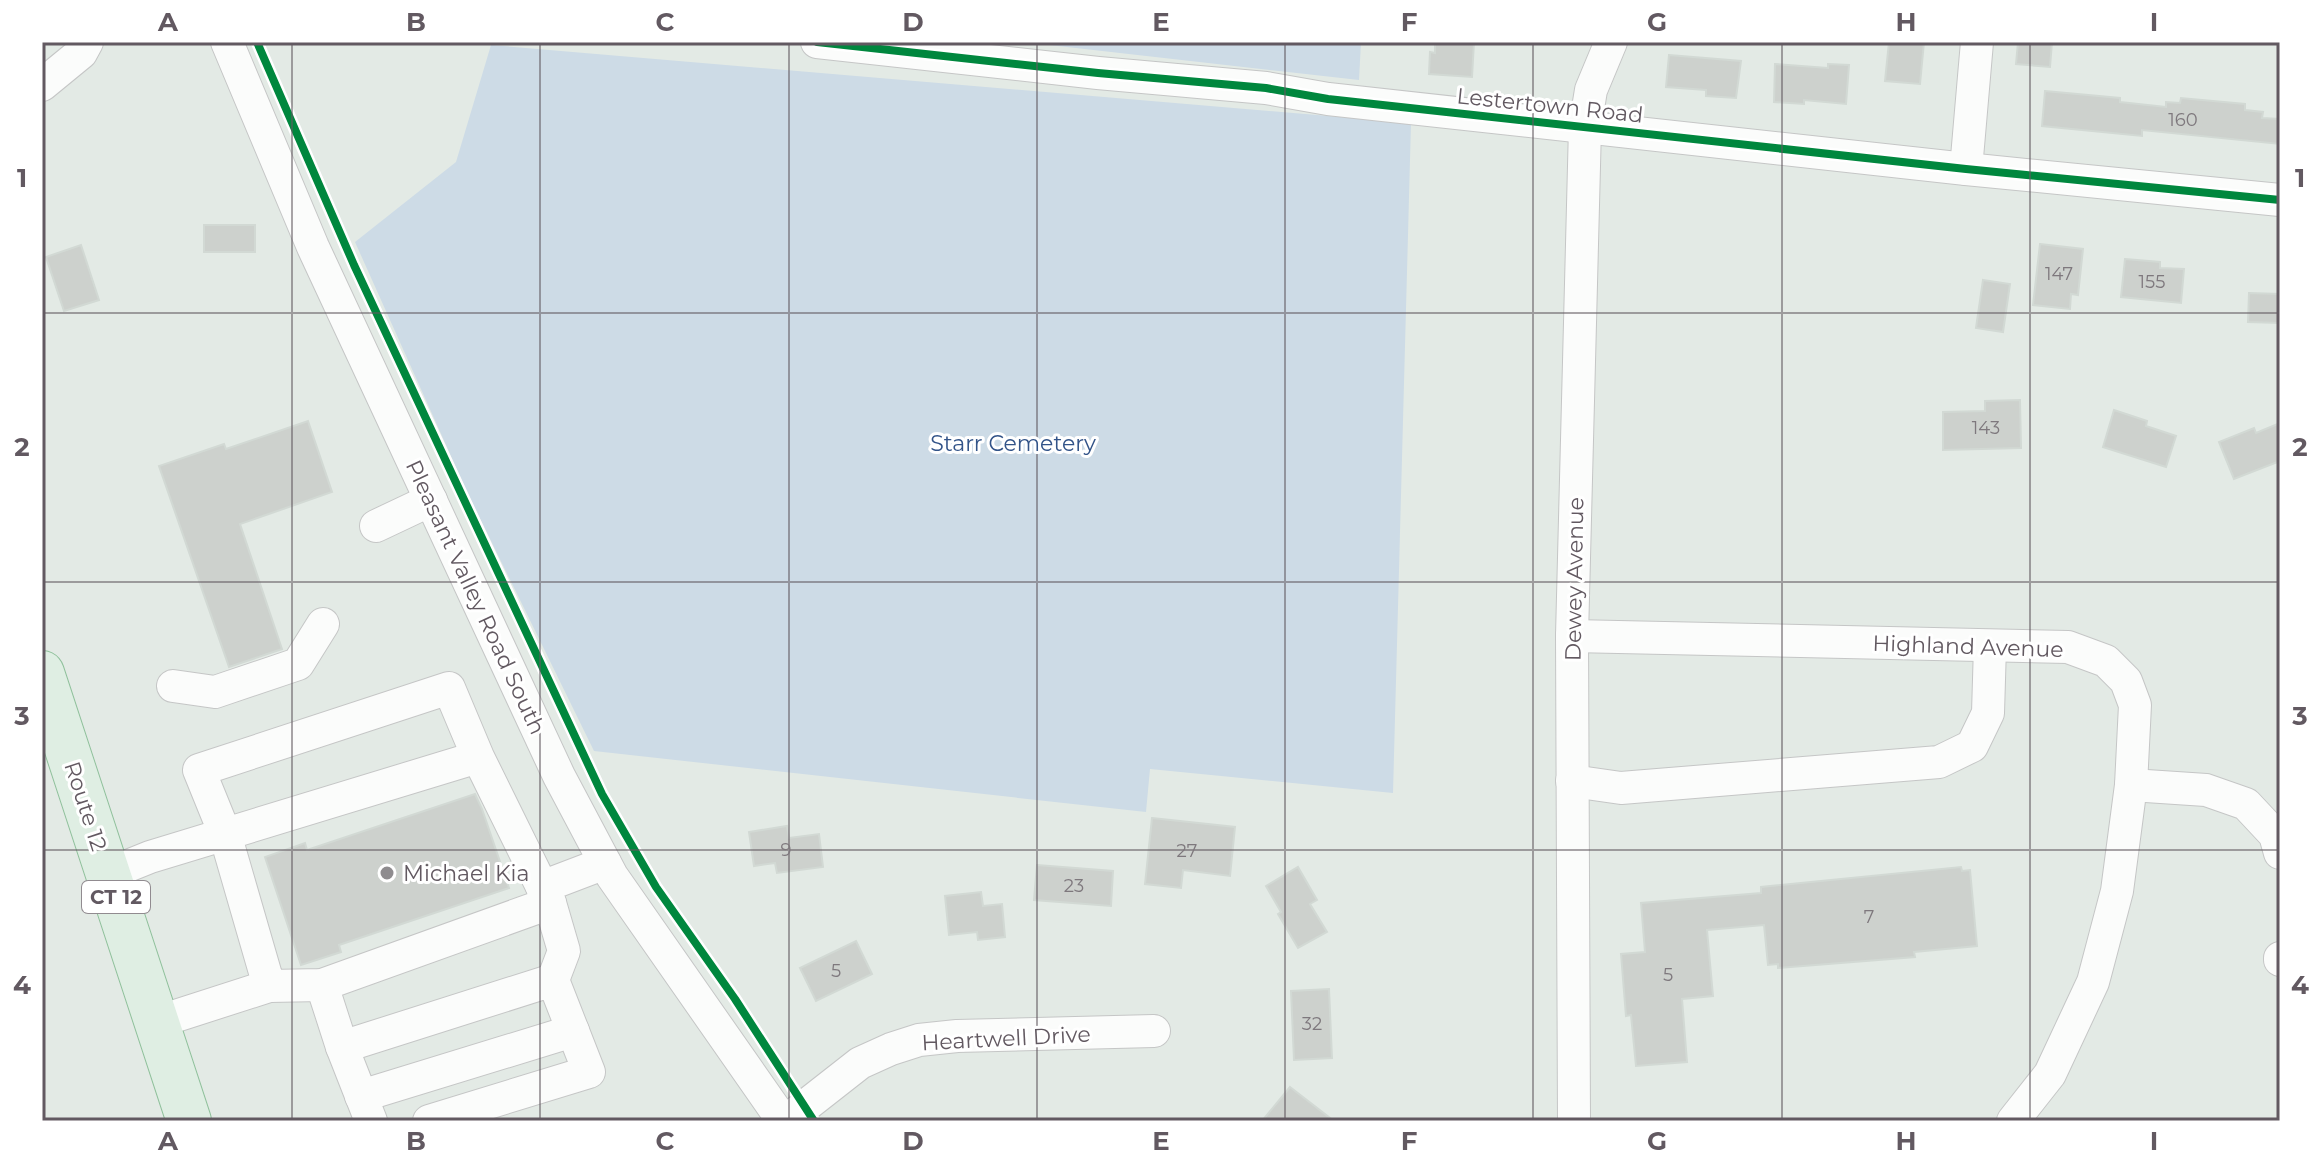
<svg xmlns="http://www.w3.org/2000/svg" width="2322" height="1163" font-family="Montserrat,sans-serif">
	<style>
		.green { fill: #cddbe6 }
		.building { fill: #cdd1cd; stroke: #d2d9d4; stroke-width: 2 }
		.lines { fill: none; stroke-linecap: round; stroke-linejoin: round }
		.minor-casing { stroke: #c5c6c6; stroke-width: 34 }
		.highway-casing { stroke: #90c19c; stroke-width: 46 }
		.minor { stroke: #fbfcfb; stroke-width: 32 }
		.highway { stroke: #dfeee3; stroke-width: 44 }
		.cycleway-casing { stroke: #fff; stroke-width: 13 }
		.cycleway { stroke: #00873e; stroke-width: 8 }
		.grid { fill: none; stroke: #625961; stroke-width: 2; stroke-opacity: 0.55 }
		.poi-dot { fill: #8f8c8f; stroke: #fff; stroke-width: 3 }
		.labels { text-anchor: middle; stroke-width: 6; stroke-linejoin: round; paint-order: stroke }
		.number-label { font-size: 18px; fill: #7e787d }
		.shield { fill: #fff; stroke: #918b90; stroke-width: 2 }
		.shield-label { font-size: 20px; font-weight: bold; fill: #625961 }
		.street-label { font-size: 22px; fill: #625961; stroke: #fff }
		.park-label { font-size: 22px; fill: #325388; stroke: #fff }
		.poi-label { font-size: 22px; fill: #625961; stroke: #fff; text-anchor: start }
		.neatline { fill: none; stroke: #625961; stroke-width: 3 }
		.grid-label { font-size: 26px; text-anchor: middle; font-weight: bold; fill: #625961 }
	</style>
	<rect width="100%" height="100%" fill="#e3eae5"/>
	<g class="green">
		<polygon points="1023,42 1361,42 1359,80"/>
		<polygon points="491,45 1411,123 1393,793 1150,769 1146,812 594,751 468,494 355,242 456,162"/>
	</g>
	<g class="building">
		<polygon points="1435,42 1474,42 1472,77 1429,74 1430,52 1435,53"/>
		<polygon points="1889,42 1924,42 1920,84 1885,81"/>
		<polygon points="2018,42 2052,42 2050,67 2016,64"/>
		<polygon points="1669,55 1741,61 1736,98 1706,96 1706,90 1666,87"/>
		<polygon points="1775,64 1828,68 1828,64 1849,65 1846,104 1804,100 1804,104 1774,102"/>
		<polygon points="2045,91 2120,98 2120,102 2166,107 2166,102 2180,103 2181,98 2245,104 2245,110 2263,112 2262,118 2280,119 2280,144 2142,130 2142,136 2042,126"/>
		<rect x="204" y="225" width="51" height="27"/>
		<polygon points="2040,244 2083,249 2078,295 2071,294 2070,309 2033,305"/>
		<polygon points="81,245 99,300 64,311 46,257"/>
		<polygon points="2125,259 2160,262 2160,268 2184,269 2181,303 2121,297"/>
		<polygon points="1983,280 2010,284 2003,332 1976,328"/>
		<polygon points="2249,293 2280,294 2280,323 2248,322"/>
		<polygon points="2020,400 2021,448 1943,450 1943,412 1985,411 1985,401"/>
		<polygon points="2114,410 2147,421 2146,426 2176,436 2166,467 2103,447"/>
		<polygon points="308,421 332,492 240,524 282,649 229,667 159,466 224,444 226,449"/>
		<polygon points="2280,423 2280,461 2234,479 2219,442 2254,428 2256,433"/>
		<polygon points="475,794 482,809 509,888 339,945 341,952 301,965 265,857 305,843 307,850"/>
		<polygon points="1152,818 1235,827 1230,876 1183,870 1181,888 1145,884"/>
		<polygon points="787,826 789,838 819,834 823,867 777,873 775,863 754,866 749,832"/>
		<polygon points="1037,865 1113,871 1111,906 1034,900"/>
		<polygon points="1298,867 1317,900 1310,904 1327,932 1298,948 1278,914 1281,912 1266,886"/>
		<polygon points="1961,867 1962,871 1970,870 1977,946 1914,952 1915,957 1778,968 1778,964 1768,965 1764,925 1707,930 1713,996 1682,999 1687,1062 1636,1066 1631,1015 1626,1016 1621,954 1645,952 1641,903 1761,893 1761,887"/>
		<polygon points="981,892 983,906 1002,904 1005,937 978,940 977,932 949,935 945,896"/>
		<polygon points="856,941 872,974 816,1001 800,968"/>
		<polygon points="1329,989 1332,1058 1294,1060 1291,991"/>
		<polygon points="1290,1087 1334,1121 1262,1121"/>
	</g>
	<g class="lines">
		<g class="minor-casing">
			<g id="minor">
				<polyline points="227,42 313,247 559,776 612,876 783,1121"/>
				<polyline points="817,42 1098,73 1266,88 1328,99 1966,169 2280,200"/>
				<polyline points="42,85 81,53 87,42"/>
				<polyline points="1966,169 1977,42"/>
				<polyline points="376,526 431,500"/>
				<polyline points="1572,636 2068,647 2106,661 2126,681 2135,705 2131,785 2117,891 2093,982 2050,1074 2013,1121"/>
				<polyline points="173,686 215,692 298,664 323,624"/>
				<polyline points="1572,781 1621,788 1939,762 1972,746 1988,713 1990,646"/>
				<polyline points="2131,785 2206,790 2246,804 2275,835 2280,853"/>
				<polyline points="108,874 150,857 478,757 449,688 199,770 225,834 269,986 322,985 550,903 478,757"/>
				<polyline points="542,887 605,863"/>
				<polyline points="550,903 564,951 553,980"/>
				<polyline points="2280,958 2280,960"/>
				<polyline points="322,985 342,1047 371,1121"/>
				<polyline points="157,1022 269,986"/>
				<polyline points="342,1047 553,980 589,1072 429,1121"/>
				<polyline points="361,1096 573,1031"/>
				<polyline points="786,1121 860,1063 891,1049 919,1040 957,1036 1154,1031"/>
				<polyline points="1574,1121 1572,636 1585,127 1591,90 1611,42"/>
			</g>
		</g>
		<g class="highway-casing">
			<polyline id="highway" points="42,673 189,1121"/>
		</g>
		<use href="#minor" class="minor"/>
		<use href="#highway" class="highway"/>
		<g class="cycleway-casing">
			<g id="cycleway">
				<polyline points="257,42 354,265 602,794 656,887 735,999 814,1121"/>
				<polyline points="817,42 1098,73 1266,88 1328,99 1966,169 2280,200"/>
			</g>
		</g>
		<use href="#cycleway" class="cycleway"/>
	</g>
	<path class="grid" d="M292,42V1121M540,42V1121M789,42V1121M1037,42V1121M1285,42V1121M1533,42V1121M1782,42V1121M2030,42V1121M42,313H2280M42,582H2280M42,850H2280"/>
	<circle class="poi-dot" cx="387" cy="873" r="8"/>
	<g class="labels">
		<g class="number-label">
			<text x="2183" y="126">160</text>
			<text x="2059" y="280">147</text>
			<text x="2152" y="288">155</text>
			<text x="1986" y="434">143</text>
			<text x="786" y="856">9</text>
			<text x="1187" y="857">27</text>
			<text x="1074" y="892">23</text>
			<text x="1869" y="923">7</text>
			<text x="836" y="977">5</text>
			<text x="1668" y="981">5</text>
			<text x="1312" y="1030">32</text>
		</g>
		<rect class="shield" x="82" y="881" width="68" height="32" rx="6"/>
		<g class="shield-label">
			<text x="116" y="904">CT 12</text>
		</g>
		<g class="street-label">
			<text transform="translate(1550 105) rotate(6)" y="8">Lestertown Road</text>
			<text transform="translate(1574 579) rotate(-89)" y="8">Dewey Avenue</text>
			<text transform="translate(476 597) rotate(65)" y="8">Pleasant Valley Road South</text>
			<text transform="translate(1968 646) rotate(2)" y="8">Highland Avenue</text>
			<text transform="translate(86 806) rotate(72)" y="8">Route 12</text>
			<text transform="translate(1006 1038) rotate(-3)" y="8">Heartwell Drive</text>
		</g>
		<g class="park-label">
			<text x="1013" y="451">Starr Cemetery</text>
		</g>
		<g class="poi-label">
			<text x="403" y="881">Michael Kia</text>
		</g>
	</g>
	<rect width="2322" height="1163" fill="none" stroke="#ffffff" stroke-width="88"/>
	<rect x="44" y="44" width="2234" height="1075" class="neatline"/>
	<g class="grid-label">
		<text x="168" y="31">A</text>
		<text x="416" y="31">B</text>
		<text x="665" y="31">C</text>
		<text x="913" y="31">D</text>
		<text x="1161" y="31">E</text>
		<text x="1409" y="31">F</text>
		<text x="1657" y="31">G</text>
		<text x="1906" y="31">H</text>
		<text x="2154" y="31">I</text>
		<text x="22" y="187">1</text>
		<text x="2300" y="187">1</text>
		<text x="22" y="456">2</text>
		<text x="2300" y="456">2</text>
		<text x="22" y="725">3</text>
		<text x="2300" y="725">3</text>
		<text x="22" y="994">4</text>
		<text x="2300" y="994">4</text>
		<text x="168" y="1150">A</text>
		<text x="416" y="1150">B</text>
		<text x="665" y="1150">C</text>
		<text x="913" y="1150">D</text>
		<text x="1161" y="1150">E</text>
		<text x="1409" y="1150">F</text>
		<text x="1657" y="1150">G</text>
		<text x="1906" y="1150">H</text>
		<text x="2154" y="1150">I</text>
	</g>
</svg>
